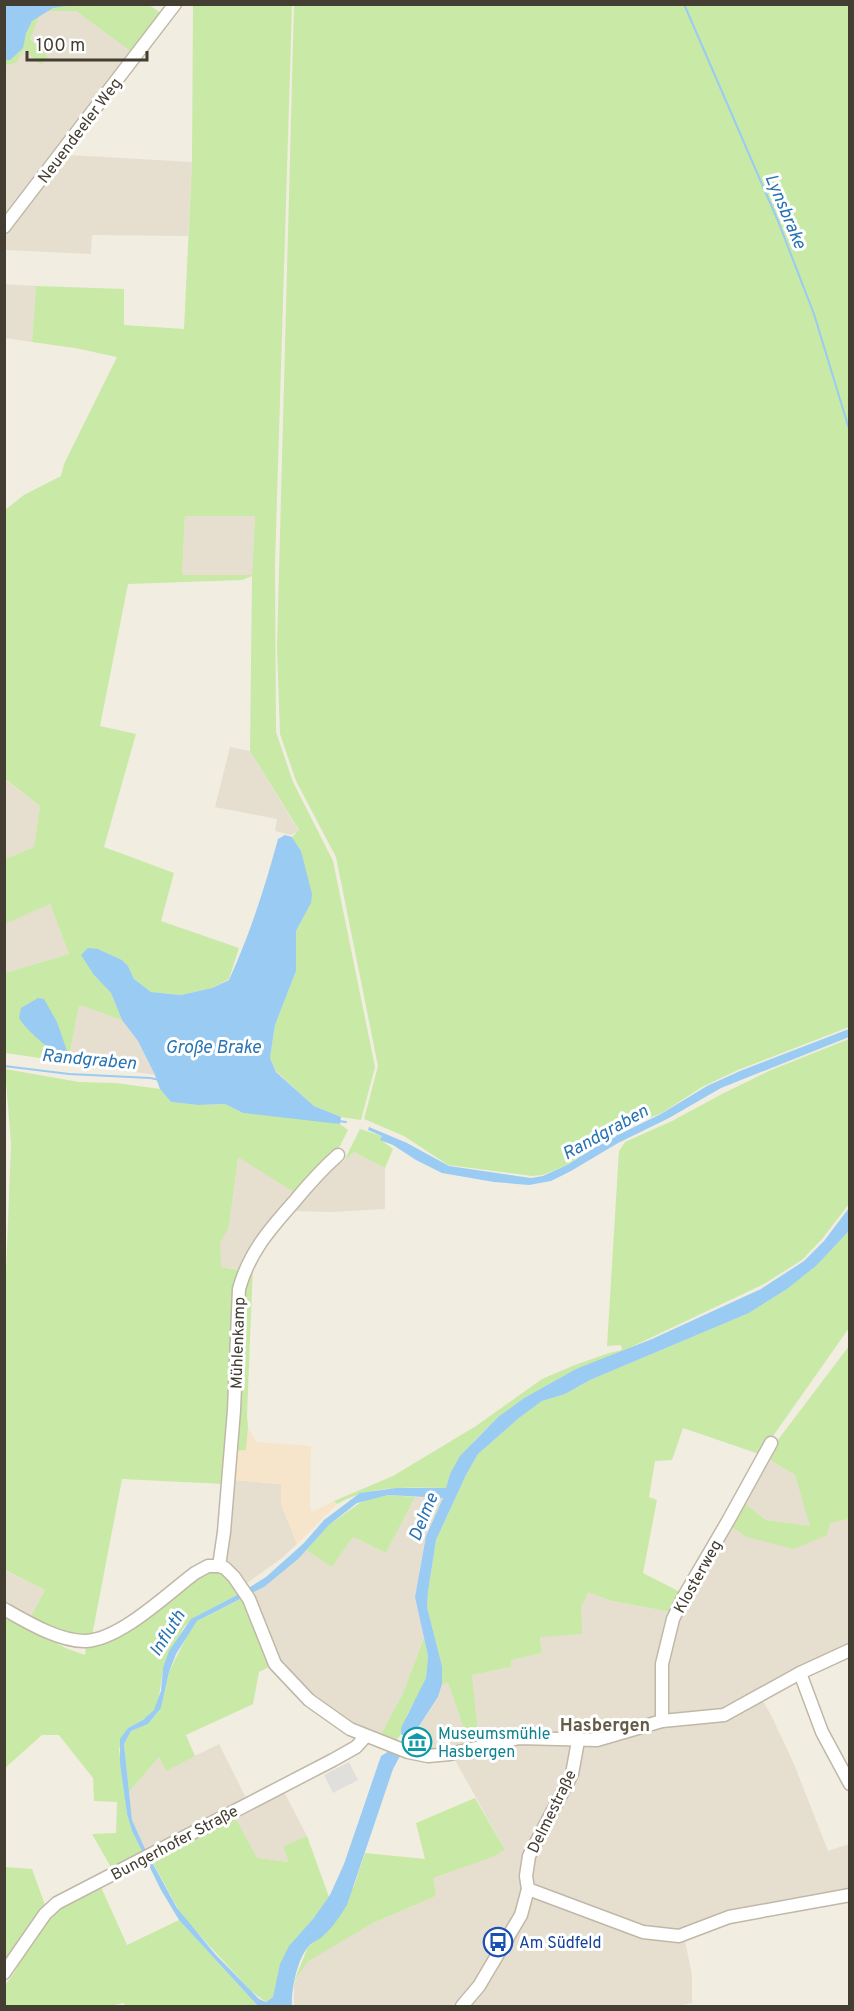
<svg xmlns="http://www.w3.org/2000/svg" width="854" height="2011" font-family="Overpass,sans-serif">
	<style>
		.residential { fill: #e6dfcf }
		.commercial { fill: #f6e5ca }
		.green { fill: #c9e9a7; fill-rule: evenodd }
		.parking { fill: #e1dfdb }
		.water { fill: #99cbf3 }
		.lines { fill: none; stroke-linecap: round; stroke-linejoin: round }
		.stream { stroke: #99cbf3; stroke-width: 2 }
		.minor-casing { stroke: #c0b8a7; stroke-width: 15 }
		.minor { stroke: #fff; stroke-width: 12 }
		.labels { text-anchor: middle; stroke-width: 6; stroke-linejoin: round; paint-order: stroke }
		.street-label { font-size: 16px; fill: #433d32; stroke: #fff }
		.culture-label { font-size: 16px; fill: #0d838f; stroke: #fff; text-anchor: start }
		.transit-label { font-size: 16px; fill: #164399; stroke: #fff; text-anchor: start }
		.water-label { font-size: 18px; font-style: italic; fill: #2773b3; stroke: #fff }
		.neighbourhood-label { font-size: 18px; font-weight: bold; fill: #665b49; stroke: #fff }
	</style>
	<rect width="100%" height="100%" fill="#f2ede1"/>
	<g class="residential">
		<polygon points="69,6 141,58 69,155 192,162 188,236 92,235 91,254 5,250 5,60 32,21 53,8"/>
		<polygon points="4,284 36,286 32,342 5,338"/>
		<polygon points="185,515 255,516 252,576 182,575"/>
		<polygon points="230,747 250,751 299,831 291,835 275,831 277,819 215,807"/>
		<polygon points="4,779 40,806 34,847 5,859"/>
		<polygon points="50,904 69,954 5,973 4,924"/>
		<polygon points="79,1005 122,1020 138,1041 155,1075 68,1062"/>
		<polygon points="354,1152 385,1168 385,1209 332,1212 291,1211 320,1175 344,1161"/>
		<polygon points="238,1156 297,1194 244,1270 221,1267 219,1256 220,1243 229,1227"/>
		<polygon points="762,1455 795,1475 811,1527 766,1520 744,1503 794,1549 829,1523 849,1519 849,1657 796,1682 763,1701 772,1717 794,1764 828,1851 849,1844 849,1891 683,1931 692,1975 692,2003 678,2006 294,2006 294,1984 306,1962 373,1923 436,1896 432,1878 493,1857 505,1850 455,1760 424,1761 400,1756 438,1698 442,1684 448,1683 469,1743 479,1740 472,1675 511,1667 510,1660 542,1653 540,1637 581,1608 588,1591 612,1601 672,1612"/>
		<polygon points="234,1480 281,1484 281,1504 297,1544 282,1558 247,1583 248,1589 217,1556 229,1549"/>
		<polygon points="415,1497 443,1498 426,1536 415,1597 424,1638 403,1693 380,1736 353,1724 346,1734 305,1706 271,1666 241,1599 264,1587 306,1550 332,1567 353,1537 386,1553"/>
		<polygon points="4,1570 45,1590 30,1618 5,1604"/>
		<polygon points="219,1744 247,1800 145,1849 132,1820 129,1792 159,1757 166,1770"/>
		<polygon points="284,1792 307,1836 283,1846 290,1862 256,1858 235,1817"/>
	</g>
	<polygon class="commercial" points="248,1427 256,1442 311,1446 310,1508 312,1512 334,1501 337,1504 297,1544 281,1504 281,1484 234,1480 234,1451 246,1450"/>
	<g class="green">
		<polygon points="5,5 149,5 164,15 136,55 76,11 46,11 40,14 30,39 48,57 41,65 24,49 16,63 5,65"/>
		<path d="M193,5H292L275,565L276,732L293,782L333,861L375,1067L361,1120L341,1117L314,1106L276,1071L270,1058L275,1025L296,971V931L311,903L301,851L292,837L299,830L250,751L252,576L242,580L128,584L100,726L136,734L104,847L174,873L161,921L239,948L229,979L212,988L181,995L151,992L134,979L128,966L122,960L98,949L94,975L111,993L122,1020L79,1005L68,1062L5,1053V973L69,954L50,904L5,924V859L34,847L40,806L5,779V510L24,495L61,476L64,464L117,357L75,348L32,342L36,286L124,289V325L184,329L192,162ZM185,516H255L252,575H182Z"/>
		<polygon points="294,5 849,5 849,1027 738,1070 702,1087 662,1113 634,1124 605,1139 569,1164 543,1175 532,1176 448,1165 404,1136 364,1119 378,1066 336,857 296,781 280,734 277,648"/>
		<path d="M849,1039V1204L822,1239L802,1260L764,1284L608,1358L576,1369L524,1398L498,1417L474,1441L450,1474L446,1488C408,1487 370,1485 337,1504L334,1501L393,1476L476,1426L542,1379L575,1365L609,1353L622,1350L621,1345L607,1346L619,1151L625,1142L672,1121L724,1093L771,1070Z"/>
		<polygon points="5,1069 79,1082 116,1083 160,1089 171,1102 198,1105 225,1104 243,1113 315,1120 340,1124 348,1130 337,1152 297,1194 238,1157 229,1227 220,1243 221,1267 240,1270 225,1484 122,1479 92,1636 61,1634 30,1618 45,1590 5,1570 4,1327 11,1144"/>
		<polygon points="360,1129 382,1136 381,1140 393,1149 385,1168 354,1152 344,1161"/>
		<polygon points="849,1231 849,1328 766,1446 762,1455 683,1428 672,1460 655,1461 649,1497 657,1500 643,1573 680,1592 672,1612 612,1601 588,1592 581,1608 582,1634 540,1637 542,1653 511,1660 511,1667 472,1675 479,1741 469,1743 448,1683 442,1684 442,1666 427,1607 428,1592 436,1540 466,1475 478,1454 519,1418 542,1401 565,1394 590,1380 749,1313 787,1289 816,1266"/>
		<polygon points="253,1263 247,1416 248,1427 246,1450 234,1451 241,1294"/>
		<polygon points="849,1346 849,1519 830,1523 827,1535 794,1549 747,1537 730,1526 744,1503 766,1520 810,1526 795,1475 765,1457"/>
		<polygon points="388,1495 415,1497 386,1553 353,1537 332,1567 306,1550 329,1525 364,1500"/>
		<polygon points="209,1571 225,1573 239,1594 195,1617 184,1627 163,1668 158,1704 154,1711 143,1720 128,1728 119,1749 127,1814 132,1831 143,1853 112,1869 92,1834 116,1833 117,1802 94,1801 93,1778 59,1735 42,1735 5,1768 4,1618 68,1649 85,1655 86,1644 131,1628"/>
		<polygon points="241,1599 271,1666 259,1672 253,1704 186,1735 195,1756 166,1771 159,1757 129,1792 124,1744 131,1731 148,1724 161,1708 169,1672 188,1634 197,1621"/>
		<polygon points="424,1638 428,1656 426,1678 417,1698 408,1713 401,1734 395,1742 380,1736 403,1693"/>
		<polygon points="475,1798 505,1850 493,1857 433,1878 436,1896 373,1923 307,1962 293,1984 308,1947 324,1935 354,1886 365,1853 425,1859 416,1823"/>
		<polygon points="235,1817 257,1858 289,1862 283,1846 307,1836 329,1897 313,1919 273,1997 266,2002 251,1991 182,1916 152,1861"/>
		<polygon points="5,1867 32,1869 45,1905 5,1963"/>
		<path d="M101,1887L127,1945L179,1920L258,2006H125L124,2003L110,2006H5V1985C22,1966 28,1940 44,1921C57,1904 82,1896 101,1887Z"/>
	</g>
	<polygon class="parking" points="349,1762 358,1780 333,1793 324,1775"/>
	<g class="water">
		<polygon points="5,4 72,4 72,5 53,8 32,21 26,33 23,48 10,60 5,60"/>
		<path d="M285,835L292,837L301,851L312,894L311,903L296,931V971L275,1025L270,1058L276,1072L314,1106L341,1117L340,1124L243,1113L225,1104L198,1105L171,1102L160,1089L155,1075L138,1041L122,1020L111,993L94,975L81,955L88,948L98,949L122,960L128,966L134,979L151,992L181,995L212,988L229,980C250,934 265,887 278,839Z"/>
		<path d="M38,998L44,999L57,1022L67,1051C64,1051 60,1053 57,1052C47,1049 24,1027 19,1018L21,1008Z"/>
		<polygon points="849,1029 849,1037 721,1088 669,1118 618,1143 571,1171 551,1181 529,1185 494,1182 442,1173 416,1160 393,1145 380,1140 382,1136 368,1130 369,1127 407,1143 449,1166 531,1178 543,1176 569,1164 603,1142 661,1114 707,1086 740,1071"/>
		<path d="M849,1208V1231L816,1266L787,1289L749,1313L590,1380L565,1394L542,1401L519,1418L478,1454L466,1475L436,1540L428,1592L427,1607L442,1666V1684L438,1697L410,1740L401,1734V1728L426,1678L428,1656L415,1597L426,1536L443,1498L388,1495L357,1503L329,1525L298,1559L264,1587L197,1621L176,1654L169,1672L161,1708L148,1724L131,1731L124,1744L132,1820L146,1851L177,1908L215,1954L259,1999L266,2002L273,1997L280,1964L289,1946L313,1919L330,1895L344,1864L381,1756L389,1751L397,1740L406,1745L393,1769L347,1905C340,1916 333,1927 323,1936C319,1940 312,1942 308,1947C297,1960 291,1990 292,2006H258L179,1920L161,1890L132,1831L127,1814L120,1763V1739L128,1728L143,1720L154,1710L161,1691L163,1668L169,1651L191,1619L239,1594L266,1577L304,1543L324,1520L360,1493L396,1488H446L450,1474L460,1456L498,1417L524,1398L576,1369L652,1339L761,1289L804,1261L824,1241Z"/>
	</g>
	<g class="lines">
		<g class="stream">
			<polyline points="684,4 778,221 814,314 850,432"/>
			<polyline points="4,1066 69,1074 150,1078 160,1080"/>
			<polyline points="338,1121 346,1122"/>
		</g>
		<g class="minor-casing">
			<g id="minor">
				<polyline points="4,227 175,4"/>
				<path d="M219,1566L224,1532L234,1410L239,1289C249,1253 269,1230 293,1203C307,1186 321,1170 338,1155"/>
				<path d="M4,1609C27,1622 60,1642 86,1641C121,1639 167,1594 195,1573L208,1566H219L225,1568L234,1577L249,1599L275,1664L309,1700L350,1729L408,1752L428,1756L450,1754L519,1738L597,1740L662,1721L724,1715L800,1673L850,1650"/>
				<polyline points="800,1673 822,1732 850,1784"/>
				<polyline points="662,1721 662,1664 673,1619 683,1598 728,1521 771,1443"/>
				<polyline points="528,1889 643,1932 679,1936 729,1917 850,1895"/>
				<polyline points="4,1973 45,1914 57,1903 333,1760 356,1747 366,1736"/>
				<polyline points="462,2006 479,1986 521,1915 528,1889 526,1876 529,1856 572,1774 578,1741"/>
			</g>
		</g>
		<use href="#minor" class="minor"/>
	</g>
	<defs>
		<g id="museum-ring" transform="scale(1.5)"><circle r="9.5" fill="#fff" stroke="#0f9aa8" stroke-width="1.5"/><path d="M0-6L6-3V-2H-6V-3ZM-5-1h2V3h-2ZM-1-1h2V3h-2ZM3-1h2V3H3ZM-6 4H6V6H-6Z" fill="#0f9aa8"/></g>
		<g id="bus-ring" transform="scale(1.5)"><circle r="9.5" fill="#fff" stroke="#1a4fb4" stroke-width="1.5"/><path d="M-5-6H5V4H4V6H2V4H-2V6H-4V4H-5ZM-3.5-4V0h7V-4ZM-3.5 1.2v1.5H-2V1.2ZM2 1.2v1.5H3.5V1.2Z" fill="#1a4fb4"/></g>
	</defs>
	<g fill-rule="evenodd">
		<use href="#museum-ring" x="417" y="1742"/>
		<use href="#bus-ring" x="498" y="1942"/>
	</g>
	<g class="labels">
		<g class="street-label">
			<text transform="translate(79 130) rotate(-53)" y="6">Neuendeeler Weg</text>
			<text transform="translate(237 1343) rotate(-88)" y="6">Mühlenkamp</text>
			<text transform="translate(697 1576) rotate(-61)" y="6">Klosterweg</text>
			<text transform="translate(551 1811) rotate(-64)" y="6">Delmestraße</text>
			<text transform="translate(174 1842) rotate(-28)" y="6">Bungerhofer Straße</text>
		</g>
		<g class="culture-label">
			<text x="438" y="1739">Museumsmühle<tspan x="438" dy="18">Hasbergen</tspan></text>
		</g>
		<g class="transit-label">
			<text x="519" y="1948">Am Südfeld</text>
		</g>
		<g class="water-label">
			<text transform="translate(786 211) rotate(67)" y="6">Lynsbrake</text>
			<text x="213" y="1053">Große Brake</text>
			<text transform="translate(89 1059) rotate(5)" y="6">Randgraben</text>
			<text transform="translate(605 1132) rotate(-29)" y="6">Randgraben</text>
			<text transform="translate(423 1517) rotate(-68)" y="6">Delme</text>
			<text transform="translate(167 1633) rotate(-58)" y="6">Influth</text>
		</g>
		<g class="neighbourhood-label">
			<text x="605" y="1731">Hasbergen</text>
		</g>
	</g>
	<rect width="854" height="2011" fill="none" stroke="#433d32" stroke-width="12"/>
	<path d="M27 51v9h120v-9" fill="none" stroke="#433d32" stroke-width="3"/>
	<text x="36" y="51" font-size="18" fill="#433d32" stroke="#ffffff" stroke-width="4.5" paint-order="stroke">100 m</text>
</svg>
